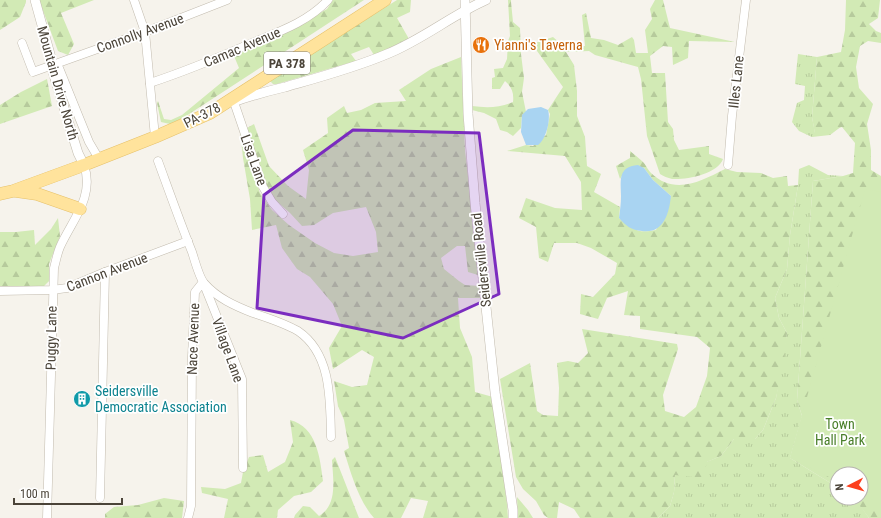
<svg xmlns="http://www.w3.org/2000/svg" width="881" height="518" font-family="'Roboto Condensed',sans-serif">
	<style>
		.grass { fill: url(#grass-tufts) }
		.forest { fill: url(#forest-firs) }
		.green { fill: #d2eab5 }
		.water { fill: #a9d4f2 }
		.lines { fill: none; stroke-linecap: round; stroke-linejoin: round }
		.minor-casing { stroke: #c2bbae; stroke-width: 9 }
		.tertiary-casing { stroke: #c2bbae; stroke-width: 10 }
		.primary-casing { stroke: #e6c16a; stroke-width: 13 }
		.minor { stroke: #fff; stroke-width: 8 }
		.tertiary { stroke: #fff; stroke-width: 9 }
		.primary { stroke: #ffe39c; stroke-width: 12 }
		.marked { fill: #7b2cbf; fill-opacity: 0.2; stroke: #7b2cbf; stroke-width: 3; stroke-linejoin: round }
		.labels { text-anchor: middle; stroke-width: 3.5; stroke-linejoin: round; paint-order: stroke }
		.shield { fill: #fff; stroke: #817c74; stroke-width: 1 }
		.shield-label { font-size: 13px; font-weight: bold; fill: #4b4439 }
		.street-label { font-size: 14px; fill: #4b4439; stroke: #fff }
		.food-label { font-size: 14px; fill: #c56008; stroke: #fff; text-anchor: start }
		.culture-label { font-size: 14px; fill: #0d838f; stroke: #fff; text-anchor: start }
		.park-label { font-size: 14px; fill: #4a7f2a; stroke: #fff }
	</style>
	<defs>
		<pattern id="grass-tufts" width="24" height="20" patternUnits="userSpaceOnUse"><rect width="24" height="20" fill="#d2eab5"/><path d="M3 7l-1-3M5 7V3M7 7l1-3M15 17l-1-3M17 17v-4M19 17l1-3" fill="none" stroke="#b6ca9c"/></pattern>
		<pattern id="forest-firs" width="22" height="20" patternUnits="userSpaceOnUse"><rect width="22" height="20" fill="#d2eab5"/><path d="M5 1l3.5 6h-7zM16 11l3.5 6h-7z" fill="#b6ca9c"/></pattern>
	</defs>
	<rect width="100%" height="100%" fill="#f6f3ec"/>
	<g class="grass">
		<polygon points="798,54 817,57 812,117 815,133 842,126 830,135 812,137 799,131 792,122 797,103 804,100 805,86 795,84"/>
		<polygon points="295,64 301,77 277,84 273,84 270,81"/>
		<polygon points="809,165 828,175 843,176 813,181 797,400 802,416 790,458 837,487 837,498 855,498 869,518 658,518 670,506 674,492 675,475 721,456 734,439 755,439 763,430 776,398 787,333 779,318 775,298 787,269 790,235 798,185 799,169"/>
	</g>
	<g class="forest">
		<polygon points="0,0 26,0 26,2 20,17 0,30"/>
		<polygon points="39,0 94,0 61,13 74,44 68,55 58,51"/>
		<polygon points="333,0 364,0 183,118 170,124 161,122 157,103 158,101 164,119 171,120 182,115 239,68 234,56 250,47 283,33 327,9"/>
		<polygon points="397,0 411,0 410,12 397,18 409,39 374,55 369,47 351,54 356,61 301,77 295,64"/>
		<path d="M508,0H511V2L513,22L520,28L521,54L524,78L522,92L526,112L522,115L521,128L513,136L507,132L500,130L496,119L484,113L472,110V106C486,108 500,108 513,102C514,93 512,87 505,81L500,89H492V78L495,77L494,69L503,68L507,59L508,41L510,36Z"/>
		<path d="M655,0H663L670,28L735,42L689,41L688,58L673,65L672,47L663,46L650,56L652,73H665L668,122L673,129L674,140L679,150L709,146V154L723,159C718,174 686,180 672,179C668,178 663,176 660,174L647,136L641,79L638,67L595,55L589,51L566,52L574,65L577,91V116L585,137L587,166L601,174L594,192L620,207L619,218C633,229 637,234 656,230L671,196L653,180L644,168L625,171L620,179L616,166L630,158V151C635,155 640,159 644,163C647,167 648,170 651,173C675,196 701,181 725,169L737,172L761,173L773,178L787,176L788,186L798,185L790,235L787,269L775,298L779,318L787,333L784,362L776,398L763,430L755,439H734L721,456L707,462L703,478L675,475L674,492L670,506L658,518H580L574,509L559,502L557,518H548L544,515L536,501L523,489L516,477L500,379L530,363L537,411L543,415L558,416L559,388L557,363L568,361L578,363L588,353L582,329L677,344L678,349L663,395L665,411L684,417L696,407L707,376L710,348L697,337L640,329V316L624,315L628,291L607,298L598,319L580,314L581,294L593,297L615,274L617,263L591,248L577,243H554L548,262L539,258L536,227L519,218L526,198L555,208L582,210L581,182L565,156L507,151L526,145L533,146L546,135L550,114L548,110L563,87L532,44L553,37L561,44L563,48L585,46L582,15L586,13L591,38L604,40L618,45L632,37L634,40L636,53H648L645,30L652,19L650,9Z"/>
		<polygon points="846,0 880,0 878,18 869,24 876,31 881,33 881,43 868,41 860,46 856,67 859,88 873,104 867,124 871,150 871,170 881,176 881,518 869,518 854,498 861,498 861,474 837,474 837,487 790,458 802,416 797,400 813,181 843,176 853,173 855,143 842,127 815,134 812,117 817,57 841,52 845,30"/>
		<path d="M461,57L465,150L470,194L478,275L468,272L465,246H457L441,258L444,269L459,281L465,285L480,286L482,298H458L460,328L472,357L475,392L493,397L507,504L508,518H423L428,501L411,498L401,518H374C358,500 351,473 344,451L349,448L344,420L338,406L334,381L352,387L367,385L374,357L362,350L333,369L329,348L342,326L333,304L310,277L297,269L282,248L276,225L252,230L250,199L243,158L240,130L260,193L272,210L289,225L315,243L334,253L353,256L378,252L376,232L366,207L333,213L314,225L302,226L290,213L274,199L264,181L247,128L254,124L269,166L288,186L306,199L309,170L303,150L328,133L327,118L344,106L347,113L361,110L375,103L406,101L399,90L431,69Z"/>
		<polygon points="47,79 52,106 0,124 0,105 21,92"/>
		<polygon points="58,218 60,236 49,264 49,281 44,286 0,286 0,232 16,232 34,230 35,245 51,229"/>
		<path d="M290,420C317,427 320,458 323,481L311,492L294,496L278,510L277,518H224L228,499L202,493L201,487L225,489L241,483L243,472L249,457L263,455L268,472L285,462L293,442Z"/>
		<path d="M335,457L359,518H294L295,515L303,506L310,507L319,516C338,505 333,479 332,460Z"/>
		<polygon points="517,497 528,510 533,518 518,518"/>
		<polygon points="164,498 184,501 182,518 105,518 105,514 114,507 138,505"/>
	</g>
	<polygon class="green" points="865,189 881,192 881,506 861,492 861,474 837,474 837,481 790,458"/>
	<g class="water">
		<path d="M541,107L548,110C551,120 546,139 538,145H526L521,132L522,115L528,109Z"/>
		<path d="M638,165L644,168L653,180L671,196C669,213 664,234 642,231C631,230 626,226 619,218C620,211 621,203 621,196C621,181 617,167 638,165Z"/>
	</g>
	<g class="lines">
		<g class="minor-casing">
			<g id="minor">
				<polyline points="134,0 145,32 155,137"/>
				<polyline points="22,43 33,72 145,32 227,0"/>
				<polyline points="53,65 59,68 89,142 99,159"/>
				<path d="M150,83C183,72 215,59 247,45C275,33 307,23 328,0"/>
				<polyline points="234,102 263,187 272,202 283,214"/>
				<path d="M158,161C169,191 180,222 192,252C195,261 199,277 204,283C217,298 235,306 253,313C268,318 284,323 298,331C332,354 330,401 331,437"/>
				<polyline points="728,165 732,116 746,0"/>
				<polyline points="0,291 52,290 67,288 105,272 188,241"/>
				<polyline points="100,498 105,272"/>
				<path d="M47,518L54,268C56,261 57,254 60,247C72,220 95,197 84,165"/>
				<polyline points="188,518 191,506 192,357 195,292 203,282 242,379 243,468"/>
			</g>
		</g>
		<g class="tertiary-casing">
			<g id="tertiary">
				<polyline points="35,0 53,65 53,72 78,153 84,165"/>
				<polyline points="465,0 468,114 475,203 495,392 513,510 513,518"/>
				<path d="M233,102C250,96 268,91 285,87C320,77 354,68 387,54C422,40 452,15 486,0"/>
			</g>
		</g>
		<g class="primary-casing">
			<g id="primary">
				<polyline points="16,191 37,194 80,209"/>
				<polyline points="0,194 13,191 84,165 155,137 210,113 385,0"/>
			</g>
		</g>
		<use href="#minor" class="minor"/>
		<use href="#tertiary" class="tertiary"/>
		<use href="#primary" class="primary"/>
	</g>
	<path class="marked" d="M353,130L479,133L499,294L403,338L257,308L264,195Z"/>
	<defs>
		<g id="restaurant-disc" transform="scale(0.9)"><circle r="9.5" fill="#e8710a" stroke="#fff"/><path d="M-5-6h1v4h1v-4h1v4h1v-4h1v5L-1.5 .5V6h-2V.5L-5-1ZM5-6V6H3V1.5H1.5Q1.5-4 5-6Z" fill="#fff"/></g>
		<g id="building-disc" transform="scale(0.9)"><circle r="9.5" fill="#0f9aa8" stroke="#fff"/><path d="M-4-6H4V6H1V3H-1V6H-4ZM-2.5-4.3h1.7v1.8h-1.7ZM.8-4.3h1.7v1.8H.8ZM-2.5-1h1.7V.8h-1.7ZM.8-1h1.7V.8H.8Z" fill="#fff"/></g>
	</defs>
	<g fill-rule="evenodd">
		<use href="#restaurant-disc" x="481" y="45"/>
		<use href="#building-disc" x="82" y="399"/>
	</g>
	<g class="labels">
		<rect class="shield" x="264" y="52" width="46" height="22" rx="3"/>
		<g class="shield-label">
			<text x="287" y="68">PA 378</text>
		</g>
		<g class="street-label">
			<text transform="translate(140 33) rotate(-20)" y="5">Connolly Avenue</text>
			<text transform="translate(242 47) rotate(-23)" y="5">Camac Avenue</text>
			<text transform="translate(736 82) rotate(-84)" y="5">Illes Lane</text>
			<text transform="translate(58 83) rotate(74)" y="5">Mountain Drive North</text>
			<text transform="translate(202 115) rotate(-27)" y="5">PA-378</text>
			<text transform="translate(254 160) rotate(70)" y="5">Lisa Lane</text>
			<text transform="translate(481 260) rotate(-96)" y="5">Seidersville Road</text>
			<text transform="translate(107 272) rotate(-21)" y="5">Cannon Avenue</text>
			<text transform="translate(51 338) rotate(-89)" y="5">Puggy Lane</text>
			<text transform="translate(193 339) rotate(-88)" y="5">Nace Avenue</text>
			<text transform="translate(228 350) rotate(70)" y="5">Village Lane</text>
		</g>
		<g class="food-label">
			<text x="494" y="50">Yianni's Taverna</text>
		</g>
		<g class="culture-label">
			<text x="95" y="396">Seidersville<tspan x="95" dy="16">Democratic Association</tspan></text>
		</g>
		<g class="park-label">
			<text x="840" y="429">Town<tspan x="840" dy="16">Hall Park</tspan></text>
		</g>
	</g>
	<g transform="translate(849 486) rotate(264)"><circle r="19" fill="#ffffff" stroke="#b7b4b0"/>
	<path d="M0-3L7 15L0 10L-7 15Z" fill="#fc3f1d"/>
	<text y="-6" font-size="11" font-weight="bold" text-anchor="middle" fill="#4b4439">N</text>
	</g>
	<path d="M14 498v6h108v-6" fill="none" stroke="#4b4439" stroke-width="2"/>
	<text x="20" y="498" font-size="12" fill="#4b4439" stroke="#ffffff" stroke-width="3" paint-order="stroke">100 m</text>
</svg>
